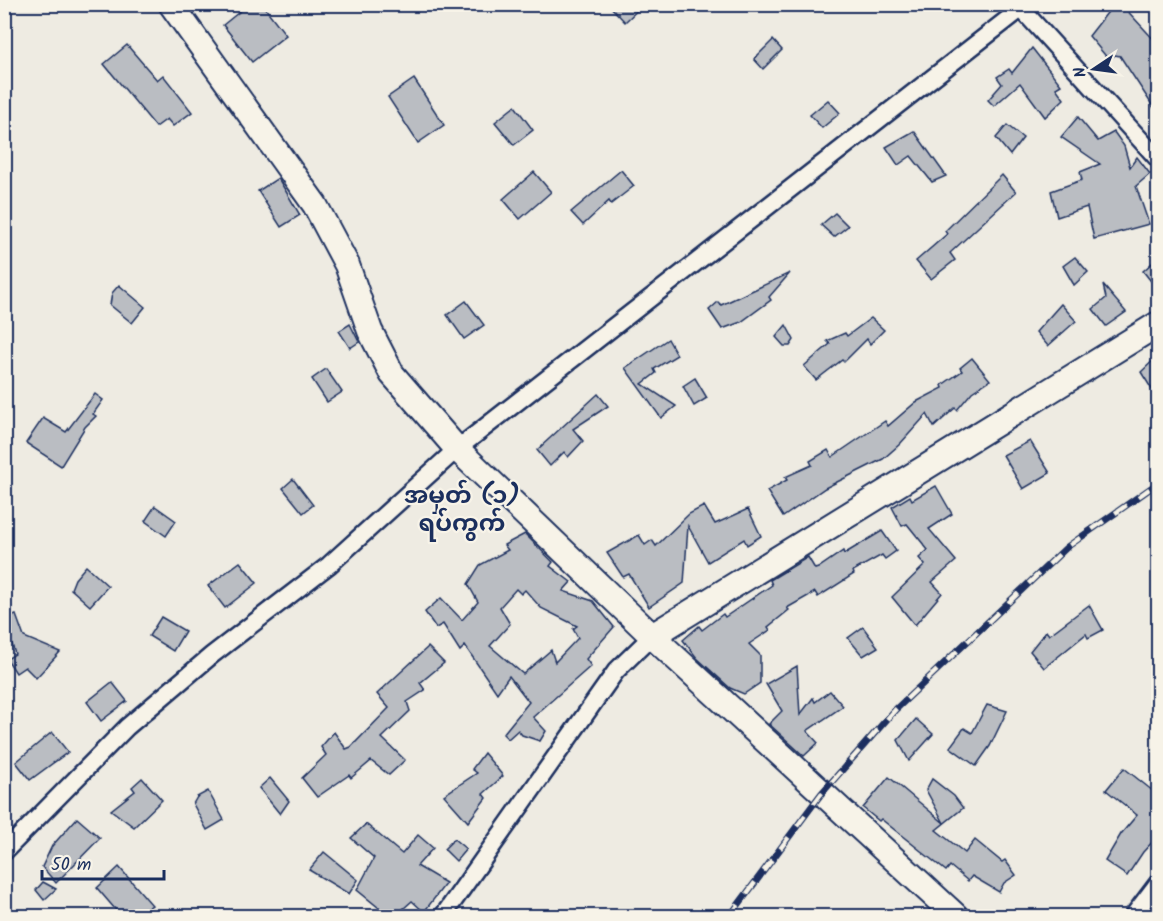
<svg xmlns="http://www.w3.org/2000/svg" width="1163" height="921" font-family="Kalam,'Noto Sans Myanmar',sans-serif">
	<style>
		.building { fill: #babdc2; stroke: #1b2f5e; stroke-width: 1.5; fill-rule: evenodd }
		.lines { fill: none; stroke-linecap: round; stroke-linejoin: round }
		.street-casing { stroke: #1b2f5e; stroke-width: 21 }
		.secondary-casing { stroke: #1b2f5e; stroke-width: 28 }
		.street { stroke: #f7f3e8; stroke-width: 16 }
		.secondary { stroke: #f7f3e8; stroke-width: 24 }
		.rail-casing { stroke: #1b2f5e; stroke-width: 7 }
		.rail { stroke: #f7f3e8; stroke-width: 4.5; stroke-dasharray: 14; stroke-linecap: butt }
		.labels { text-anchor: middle; stroke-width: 4.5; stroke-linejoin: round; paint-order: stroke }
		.quarter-label { font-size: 24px; font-weight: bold; fill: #1b2f5e; stroke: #f7f3e8 }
	</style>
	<rect width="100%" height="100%" fill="#eeebe2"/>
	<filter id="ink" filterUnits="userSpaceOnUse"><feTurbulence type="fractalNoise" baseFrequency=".0167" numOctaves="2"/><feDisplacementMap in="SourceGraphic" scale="12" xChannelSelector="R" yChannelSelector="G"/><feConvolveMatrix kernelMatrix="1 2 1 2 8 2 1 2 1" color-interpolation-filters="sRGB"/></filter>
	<g filter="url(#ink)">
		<g class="building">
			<polygon points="249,4 262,4 286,35 252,62 223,25"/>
			<polygon points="608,4 644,4 625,22"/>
			<polygon points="1114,4 1121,4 1158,44 1158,114 1120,56 1115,55 1109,60 1089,36"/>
			<polygon points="773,40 782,50 763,69 754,59"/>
			<polygon points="127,45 157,80 163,75 192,112 173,126 167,119 156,127 104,64"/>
			<polygon points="1032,48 1061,85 1056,88 1064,99 1045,117 1020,83 994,106 988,100 1002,84 997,77 1009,69 1012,73"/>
			<polygon points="414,79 444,125 418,143 388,97"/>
			<polygon points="828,100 840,113 822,128 810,115"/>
			<polygon points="515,106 533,130 514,145 495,122"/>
			<polygon points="1078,117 1098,141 1114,132 1124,146 1130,167 1137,157 1150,174 1136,186 1149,224 1094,239 1087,207 1057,217 1051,191 1082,180 1080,172 1100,164 1061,137"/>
			<polygon points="1007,125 1023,138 1010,155 996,138"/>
			<polygon points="914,131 946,176 932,182 911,156 898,165 886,147"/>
			<polygon points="621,170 634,186 611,204 609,201 583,225 571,212"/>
			<polygon points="534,172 551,192 520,219 503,199"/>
			<polygon points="1002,175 1016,192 950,253 955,260 931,279 916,261 947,234 945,231"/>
			<polygon points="278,178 300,215 281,227 258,191"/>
			<polygon points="835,213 848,226 834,237 821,225"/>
			<polygon points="1075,257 1088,272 1074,285 1063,266"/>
			<polygon points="1158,258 1158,290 1143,271"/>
			<polygon points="790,273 769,297 771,300 741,322 722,329 709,310 718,302 721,305"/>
			<polygon points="119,285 145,307 132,323 110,305 112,293"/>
			<polygon points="1103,285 1126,312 1106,326 1093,309 1106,298"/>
			<polygon points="466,301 484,325 464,339 447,315"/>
			<polygon points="1061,304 1076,321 1048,346 1036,332"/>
			<polygon points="871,318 884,330 870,344 867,339 844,362 842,360 816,380 804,366 830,344 827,341 845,333 847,336"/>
			<polygon points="350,324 359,342 350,348 339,331"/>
			<polygon points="786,325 794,340 790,346 784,346 776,337"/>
			<polygon points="668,339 677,355 654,369 656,373 642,384 676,406 661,418 625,368"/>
			<polygon points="1158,356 1158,399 1141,372"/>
			<polygon points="972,358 990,380 972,392 957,410 955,408 934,427 927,414 900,444 883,459 825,488 783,517 767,491 787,480 785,477 812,465 810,461 828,450 832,457 885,421 888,426 916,402 943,388 942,385 962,371 960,368"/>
			<polygon points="326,369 342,392 327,402 312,379"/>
			<polygon points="695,378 707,398 694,406 683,386"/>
			<polygon points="95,394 103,400 93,414 96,416 85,427 61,466 26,443 43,418 66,432"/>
			<polygon points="598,394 608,406 573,429 583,441 568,457 564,452 550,466 537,450"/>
			<polygon points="1030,441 1050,473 1023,489 1003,455"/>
			<polygon points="293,479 313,505 303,513 283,488"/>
			<polygon points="936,486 952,514 929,529 956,561 932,582 942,593 915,625 892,597 925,565 919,558 928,550 907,524 902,526 892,507 910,496 912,500"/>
			<polygon points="155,506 176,521 166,536 145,521"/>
			<polygon points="704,506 715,524 748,509 761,536 747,545 744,539 708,562 688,526 684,583 649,607 629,574 623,577 607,553 639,535 645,545 652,540 656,546 689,514"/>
			<polygon points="882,531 896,551 885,559 882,555 853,571 854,574 818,597 815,592 787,608 789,610 768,627 770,630 749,644 760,655 760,683 744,694 730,688 697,658 683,640 699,626 702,630 723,614 725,617 772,585 770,580 808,557 815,569 818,568 843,551 844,554"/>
			<path d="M525,534L553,562L550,566L571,582L563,591L593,601L614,627L586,659L591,666L533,717L546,731L540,741L522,735L518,730L508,739L503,734L529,702L509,676L497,693L465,646L460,651L443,624L436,628L425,612L441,598L462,620L478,602L468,584L480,565L508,550L504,545ZM516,589L521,594L525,590L541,608L577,626L573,629L578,638L555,662L551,650L523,674L490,646L510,624L500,607Z"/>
			<polygon points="240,562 257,583 225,608 208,586"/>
			<polygon points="86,566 108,586 90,606 71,589 75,579"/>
			<polygon points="1089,605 1103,630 1088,638 1086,634 1044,668 1030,651 1046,631 1049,635"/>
			<polygon points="16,615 24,637 60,652 36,678 25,667 16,673 7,659 15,654 4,619"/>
			<polygon points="161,617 185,631 173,651 149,636"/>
			<polygon points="863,627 878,647 863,656 848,638"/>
			<polygon points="428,647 444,663 420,683 425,690 407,702 410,711 382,738 405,760 389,775 371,761 351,778 349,775 317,797 302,778 326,755 321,747 334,732 346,749 351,747 389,708 377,694"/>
			<polygon points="797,666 800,715 813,698 815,702 830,691 843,706 807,731 818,743 804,756 769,724 782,711 766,684"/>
			<polygon points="112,682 127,701 101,721 87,702"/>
			<polygon points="987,705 1007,711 990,746 976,766 950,747 964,728 972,733"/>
			<polygon points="916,719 933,734 909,761 898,740"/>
			<polygon points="52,732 68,752 30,780 16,762"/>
			<polygon points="484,753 503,776 483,794 486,798 468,822 444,795 477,773 472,769"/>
			<polygon points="1124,768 1158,795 1158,836 1143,852 1127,876 1105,861 1121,834 1137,815 1106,790"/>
			<polygon points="889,777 944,823 926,790 932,779 954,796 963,808 936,830 965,853 975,840 1002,862 1005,860 1016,875 1004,883 999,892 972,876 968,881 950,866 946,871 881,819 879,821 863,808"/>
			<polygon points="142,778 162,800 134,827 111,810 135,791 132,787"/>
			<polygon points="270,778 289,801 280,814 259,788"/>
			<polygon points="208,791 224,820 207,830 193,804 197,797"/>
			<polygon points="77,818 100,838 56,883 42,867 52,846"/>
			<polygon points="366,824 402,854 418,835 433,848 417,866 446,883 424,912 412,901 395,916 389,916 357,890 374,858 351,838"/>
			<polygon points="454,839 466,849 456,861 444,849"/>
			<polygon points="324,852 358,880 349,894 309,870"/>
			<polygon points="119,867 152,905 136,916 121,916 97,888"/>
			<polygon points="43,882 56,889 44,900 36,890"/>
		</g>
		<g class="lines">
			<g class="street-casing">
				<g id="street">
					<polyline points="1017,4 1158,159"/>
					<polyline points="4,852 127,727 212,655 329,565 457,449 1027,4"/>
					<polyline points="443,916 616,671 652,636"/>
					<polyline points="1133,916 1158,883"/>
				</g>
			</g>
			<g class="secondary-casing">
				<g id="secondary">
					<polyline points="171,4 315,205 347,265 370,331 392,374 457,449 652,636 956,916"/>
					<polyline points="652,636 1158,324"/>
				</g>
			</g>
			<use href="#street" class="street"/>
			<use href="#secondary" class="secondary"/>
			<g class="rail-casing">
				<polyline id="rail" points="730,916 821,794 895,710 1067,547 1158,483"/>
			</g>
			<use href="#rail" class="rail"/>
		</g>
	</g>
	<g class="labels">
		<g class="quarter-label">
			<text x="462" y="503">အမှတ် (၁)<tspan x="462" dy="28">ရပ်ကွက်</tspan></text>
		</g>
	</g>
	<rect width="1163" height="921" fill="none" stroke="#f7f3e8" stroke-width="24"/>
	<rect x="12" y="12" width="1139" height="897" fill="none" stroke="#1b2f5e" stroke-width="2" filter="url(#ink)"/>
	<g transform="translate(1094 69) rotate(257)" stroke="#f7f3e8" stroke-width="4.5" paint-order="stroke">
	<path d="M0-4.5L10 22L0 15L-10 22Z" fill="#1b2f5e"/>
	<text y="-9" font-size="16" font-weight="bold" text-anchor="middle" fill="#1b2f5e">N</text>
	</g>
	<path d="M42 870v9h122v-9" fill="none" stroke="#1b2f5e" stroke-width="3"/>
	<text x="51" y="870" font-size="18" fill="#1b2f5e" stroke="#f7f3e8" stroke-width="4.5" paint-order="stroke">50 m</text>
</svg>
